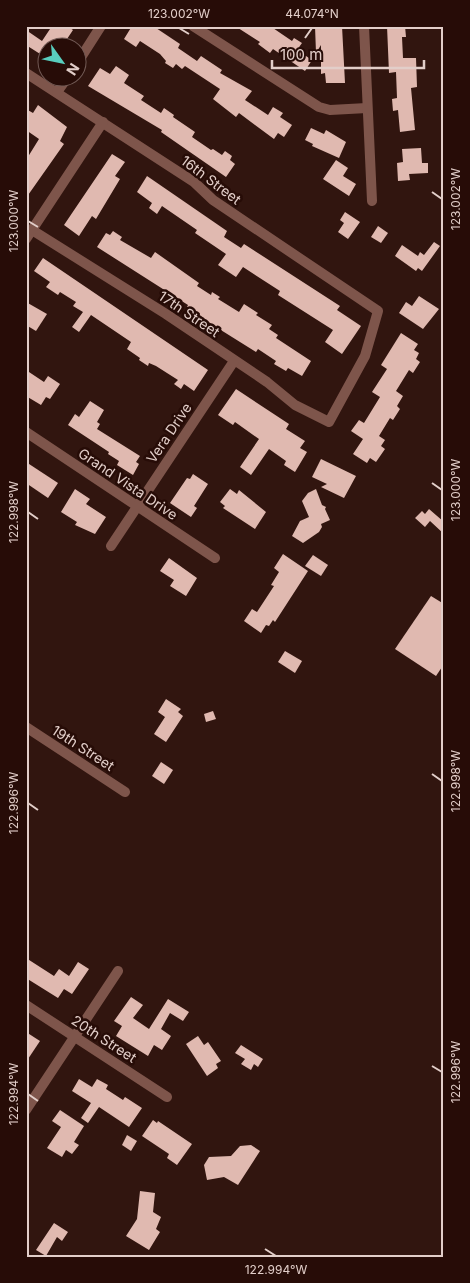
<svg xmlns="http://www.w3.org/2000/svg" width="470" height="1283" font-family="Inter,sans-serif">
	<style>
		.building { fill: #e0b9b0 }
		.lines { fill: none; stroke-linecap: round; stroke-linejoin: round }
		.street { stroke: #7e554b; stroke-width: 10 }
		.ticks { fill: none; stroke: #e2cec9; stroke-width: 2 }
		.labels { text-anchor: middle; stroke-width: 5; stroke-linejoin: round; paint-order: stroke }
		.street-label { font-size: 14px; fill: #e2cec9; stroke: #270c07 }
		.neatline { fill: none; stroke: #e2cec9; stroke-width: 2 }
		.ticks-label { font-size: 12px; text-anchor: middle; fill: #e2cec9 }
	</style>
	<rect width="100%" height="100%" fill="#31150f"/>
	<g class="building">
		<polygon points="52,26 67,26 73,30 61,48 48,48 48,59 26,45 26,30 42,41"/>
		<polygon points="132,26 153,26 180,44 178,48 197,61 201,56 222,70 220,73 252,91 245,100 268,115 273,107 283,113 280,117 292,125 284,137 278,133 274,139 239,113 236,117 213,99 220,89 185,66 182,69 176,64 173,68 165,63 166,61 160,54 140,41 136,47 124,39"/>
		<polygon points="235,26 270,26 292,41 294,38 302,43 297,50 312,60 305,71 273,49 270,53 258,44 260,42"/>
		<polygon points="315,26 342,26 345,83 326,83 325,73 321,74 321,45 316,53"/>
		<polygon points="387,26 405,26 406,37 402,37 403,58 416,58 417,87 411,88 415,130 400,132 398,110 393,111 392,99 397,98 396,72 389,73"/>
		<polygon points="116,66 129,75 124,83 144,96 141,100 161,113 164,108 174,115 173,117 195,132 192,137 211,150 213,149 222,155 225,151 232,156 230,160 235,164 226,177 161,132 162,130 88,86 100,68 110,74"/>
		<polygon points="38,105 67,127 60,141 64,144 26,198 26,160 39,139 26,130 26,109 33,113"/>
		<polygon points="311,128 324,134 326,130 346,142 339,158 312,146 313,144 305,140"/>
		<polygon points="421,148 422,163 428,163 428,173 409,174 410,180 398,181 397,163 403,162 402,149"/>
		<polygon points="112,154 125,162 115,176 120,179 96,219 92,216 79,236 64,225"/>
		<polygon points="336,160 348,168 343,176 356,184 349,196 323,179"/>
		<polygon points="147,176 227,231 224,237 241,248 244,244 340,306 337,310 361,326 342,354 325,342 333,330 278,295 280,291 243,267 236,277 218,265 226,254 195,233 197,230 162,206 157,214 149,208 152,203 137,192"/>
		<polygon points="345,212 360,222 348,239 338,232 344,223 340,220"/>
		<polygon points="378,226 388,233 381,243 371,237"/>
		<polygon points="113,231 122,237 120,240 151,258 155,252 199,283 197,286 211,295 212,292 220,297 218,299 239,312 244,304 258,313 256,315 272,325 269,329 278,335 276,338 311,361 302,376 288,368 286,371 274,364 276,361 258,349 256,352 216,327 187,307 188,305 97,247 106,233 110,235"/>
		<polygon points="434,242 440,246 422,271 418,268 416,271 395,256 402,245 418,256 420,252 424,255"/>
		<polygon points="43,258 208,370 194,391 184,384 181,389 174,384 178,380 156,366 149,363 148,366 139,360 140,358 127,349 131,342 91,315 79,332 72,327 83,312 73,306 76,302 60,292 58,295 46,287 50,282 34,271"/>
		<polygon points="419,296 439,309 423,329 399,313 406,302 412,306"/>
		<polygon points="26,302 47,314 36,331 26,325"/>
		<polygon points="401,333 418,344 414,350 419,353 416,359 420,362 413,373 409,370 396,391 403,396 397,406 400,409 393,420 390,418 379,436 385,440 381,446 385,449 376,462 370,458 367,463 353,454 363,439 351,431 359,420 364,423 380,397 372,392 387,369 381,365"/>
		<polygon points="26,370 44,382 48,376 60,384 50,399 46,397 41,405 26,396"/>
		<polygon points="236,389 289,424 286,429 305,441 300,448 307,452 295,472 284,465 286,461 269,449 251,475 240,467 259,439 235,422 233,425 218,415"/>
		<polygon points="90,401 104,410 97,422 100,424 97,429 140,456 136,462 139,464 133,475 117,465 119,461 108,454 109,452 68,425 75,414 79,417"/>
		<polygon points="321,459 356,476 344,498 321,487 327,484 312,477"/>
		<polygon points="26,462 58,483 48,498 26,483"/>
		<polygon points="193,474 208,484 194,506 197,508 191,517 170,503 187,478 190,479"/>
		<polygon points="75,489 90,499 86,504 106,517 95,534 75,525 77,522 61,512"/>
		<polygon points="230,489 237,494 239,490 266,512 255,529 223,508 225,506 220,502"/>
		<polygon points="316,489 322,505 326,507 325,509 330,520 321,524 322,527 319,532 303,543 292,536 300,521 309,517 302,501 308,493"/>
		<polygon points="429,509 444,522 444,534 430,521 425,527 415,518 422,511 425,514"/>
		<polygon points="283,554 308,571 275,622 273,620 269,626 266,625 261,633 244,621 252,609 257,612 274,586 271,585 279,572 274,568"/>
		<polygon points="313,555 328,565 321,576 305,566"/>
		<polygon points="169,558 197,578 186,596 170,586 174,580 160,571"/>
		<polygon points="431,596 444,604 444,664 436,676 395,649"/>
		<polygon points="285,651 302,661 295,673 278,662"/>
		<polygon points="166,699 181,709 178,712 183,716 166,742 154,734 165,717 158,712"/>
		<polygon points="213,711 216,719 206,722 204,714"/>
		<polygon points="161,762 173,770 164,784 152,776"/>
		<polygon points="26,958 54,976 59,969 69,976 78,962 89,969 72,994 64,989 58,998 26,978"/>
		<polygon points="131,997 143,1005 133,1018 149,1029 168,999 189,1012 183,1021 170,1013 161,1029 171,1036 162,1050 154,1045 148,1056 116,1036 122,1026 114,1021"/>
		<polygon points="26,1032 40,1041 26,1062"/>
		<polygon points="198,1036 204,1045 208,1042 221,1061 216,1064 218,1068 207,1076 186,1044"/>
		<polygon points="241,1045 263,1059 258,1067 254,1064 251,1070 241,1064 245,1059 235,1053"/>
		<polygon points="79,1079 92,1087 97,1079 108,1085 106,1089 123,1100 125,1097 142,1108 129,1127 99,1107 88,1123 81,1118 91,1103 72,1091"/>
		<polygon points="60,1110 84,1126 74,1142 79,1145 72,1154 66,1150 62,1157 47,1148 61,1127 52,1121"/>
		<polygon points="153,1120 157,1123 158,1121 192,1144 177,1165 167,1158 169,1154 142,1136"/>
		<polygon points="127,1135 137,1141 131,1151 122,1145"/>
		<polygon points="251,1145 260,1151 238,1185 224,1177 207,1180 204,1165 209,1157 231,1156 240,1146"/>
		<polygon points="140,1191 155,1193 153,1212 161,1217 156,1229 160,1232 149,1250 126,1236 137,1219"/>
		<polygon points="54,1223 68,1232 62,1241 57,1237 46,1256 36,1250"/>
	</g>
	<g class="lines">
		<g class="street">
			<polyline points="193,26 319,107 330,110 367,108"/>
			<polyline points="364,26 372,201"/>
			<polyline points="78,62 101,26"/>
			<polyline points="26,73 194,182 213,200 378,311 365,356 329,422 295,405 267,382 166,314 32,230"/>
			<polyline points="57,92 67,78"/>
			<polyline points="26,239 103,122"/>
			<polyline points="26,432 215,558"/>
			<polyline points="111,546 234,361"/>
			<polyline points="26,727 125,792"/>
			<polyline points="26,1005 167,1097"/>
			<polyline points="26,1110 118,971"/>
		</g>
	</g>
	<path class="ticks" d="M179,28L189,34M305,38L312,28M432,192L442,199M28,221L38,227M432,483L442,490M28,512L38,519M432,774L442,781M28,803L38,810M432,1066L442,1072M28,1094L38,1101M265,1249L276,1256"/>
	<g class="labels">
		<g class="street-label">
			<text transform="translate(211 180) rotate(37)" y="5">16th Street</text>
			<text transform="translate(189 314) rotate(34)" y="5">17th Street</text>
			<text transform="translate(169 433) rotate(-56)" y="5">Vera Drive</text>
			<text transform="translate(128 484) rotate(34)" y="5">Grand Vista Drive</text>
			<text transform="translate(83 748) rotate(33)" y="5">19th Street</text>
			<text transform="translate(104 1039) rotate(33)" y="5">20th Street</text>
		</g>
	</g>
	<rect width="470" height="1283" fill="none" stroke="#270c07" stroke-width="55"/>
	<g transform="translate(62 62) rotate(123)"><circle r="24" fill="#270c07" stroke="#725a55"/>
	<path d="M0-4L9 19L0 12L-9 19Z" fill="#59cebe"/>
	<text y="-8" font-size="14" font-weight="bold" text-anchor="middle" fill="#e2cec9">N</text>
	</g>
	<path d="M272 60v8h152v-8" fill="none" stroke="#e2cec9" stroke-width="2.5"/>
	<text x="280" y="60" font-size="15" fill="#e2cec9" stroke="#270c07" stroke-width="4" paint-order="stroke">100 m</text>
	<rect x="28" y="28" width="414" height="1228" class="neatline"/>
	<g class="ticks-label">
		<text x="179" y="18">123.002°W</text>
		<text x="312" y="18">44.074°N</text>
		<text transform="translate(456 199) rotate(-90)" y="4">123.002°W</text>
		<text transform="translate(14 221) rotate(-90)" y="4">123.000°W</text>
		<text transform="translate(456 490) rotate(-90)" y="4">123.000°W</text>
		<text transform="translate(14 512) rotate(-90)" y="4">122.998°W</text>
		<text transform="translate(456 781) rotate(-90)" y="4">122.998°W</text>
		<text transform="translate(14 803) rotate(-90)" y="4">122.996°W</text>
		<text transform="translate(456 1072) rotate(-90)" y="4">122.996°W</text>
		<text transform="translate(14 1094) rotate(-90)" y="4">122.994°W</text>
		<text x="276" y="1274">122.994°W</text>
	</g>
</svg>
